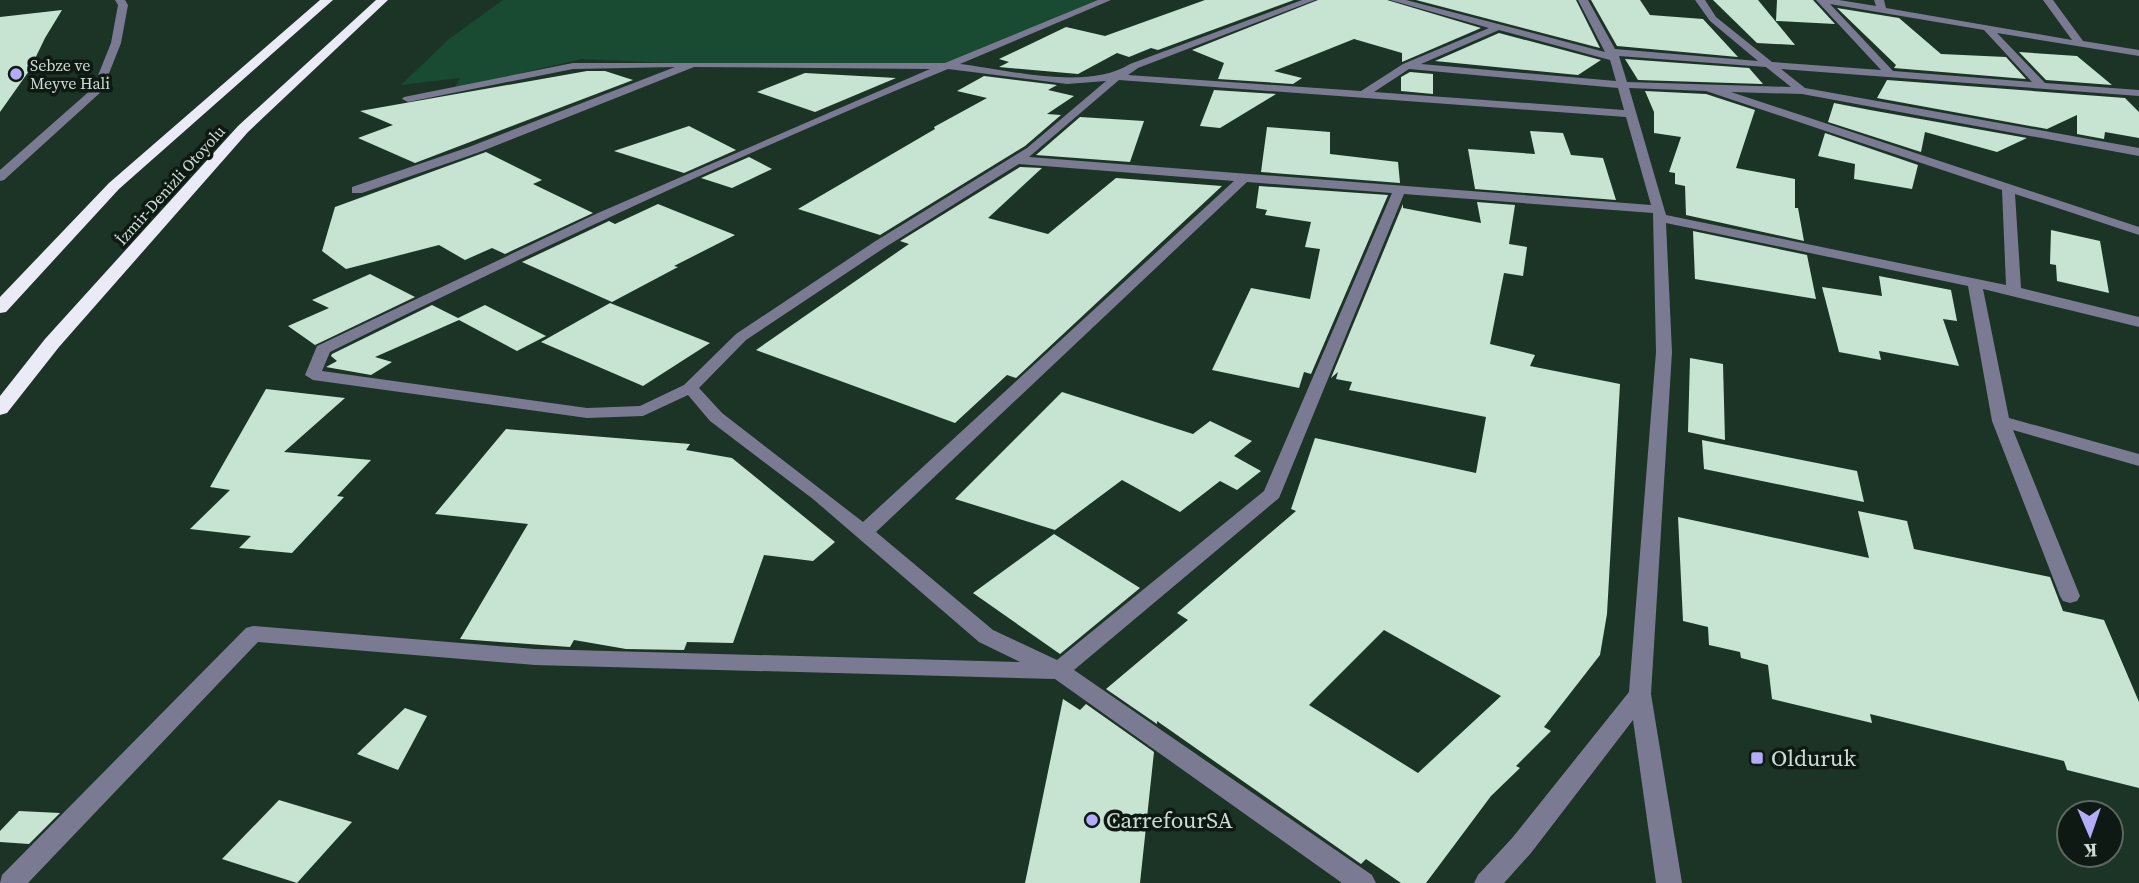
<svg xmlns="http://www.w3.org/2000/svg" width="2139" height="883" font-family="'Source Serif 4',serif">
	<style>
		.green { fill: #194b32 }
		.building { fill: #c7e4d2; fill-rule: evenodd }
		.lines { fill: none; stroke-linecap: round; stroke-linejoin: round }
		.minor { fill: #7b7a93; fill-rule: evenodd }
		.highway { fill: #ebebf7; fill-rule: evenodd }
		.poi-dot { fill: #b3adf9; stroke: #0e1913; stroke-width: 2.5 }
		.labels { text-anchor: middle; stroke-width: 7; stroke-linejoin: round; paint-order: stroke }
		.far-poi-label { font-size: 16px; fill: #cedcd3; stroke: #0e1913; text-anchor: start }
		.far-street-label { font-size: 16px; fill: #cedcd3; stroke: #0e1913 }
		.near-poi-label { font-size: 23px; fill: #cedcd3; stroke: #0e1913; text-anchor: start }
	</style>
	<rect width="100%" height="100%" fill="#1b3426"/>
	<polygon class="green" points="503,0 1106,0 949,66 693,64 581,59 454,89 460,78 401,85 449,39"/>
	<g class="building">
		<polygon points="1205,0 1294,0 1158,50 1151,48 1129,57 1117,53 1078,74 999,67 1009,62 999,59 1066,27 1105,36"/>
		<polygon points="1318,0 1387,0 1481,28 1402,62 1402,53 1354,39 1274,71 1302,78 1293,84 1218,79 1224,63 1192,50"/>
		<polygon points="1416,0 1576,0 1600,48"/>
		<polygon points="1591,0 1640,0 1650,15 1703,19 1738,57 1617,46"/>
		<polygon points="1713,0 1758,0 1795,45 1757,43"/>
		<polygon points="1777,0 1813,0 1835,24 1776,21"/>
		<polygon points="1837,8 1899,18 1941,54 2006,57 2026,79 1894,68 1896,65"/>
		<polygon points="62,10 45,38 29,71 0,112 0,17"/>
		<polygon points="1499,33 1601,60 1578,75 1435,61"/>
		<polygon points="2019,52 2077,56 2112,85 2046,80"/>
		<polygon points="1625,59 1749,68 1763,84 1638,80"/>
		<polygon points="587,71 605,71 633,80 415,163 358,138 393,125 360,111"/>
		<polygon points="1410,72 1433,74 1433,94 1401,91 1401,77"/>
		<polygon points="805,73 896,78 815,112 757,92"/>
		<polygon points="984,76 1057,85 1048,90 1074,96 1047,114 1061,115 1025,146 880,235 798,209 935,129 934,127 987,98 957,91"/>
		<polygon points="1887,80 2125,98 2139,112 2139,138 2105,132 2104,139 2077,134 2077,115 2047,129 1877,98"/>
		<polygon points="1214,90 1276,94 1220,128 1200,126"/>
		<polygon points="1645,91 1706,94 1755,110 1736,168 1795,179 1795,208 1798,208 1804,241 1686,215 1685,186 1675,184 1675,173 1669,172 1681,137 1654,133 1654,112"/>
		<polygon points="1834,103 1870,110 2027,138 1997,152 1925,132 1921,152 1828,122"/>
		<polygon points="1080,117 1144,121 1130,162 1036,155"/>
		<polygon points="689,126 736,150 684,173 614,151"/>
		<polygon points="1267,127 1330,132 1330,154 1398,162 1400,183 1261,172"/>
		<polygon points="1530,131 1563,133 1571,155 1603,158 1616,200 1475,189 1468,149 1535,154"/>
		<polygon points="1825,133 1918,165 1912,189 1854,179 1855,164 1818,156"/>
		<polygon points="486,152 542,180 533,184 593,213 505,254 492,248 465,260 439,245 346,269 322,251 335,207"/>
		<polygon points="749,157 772,169 732,188 701,178"/>
		<polygon points="1020,167 1042,168 988,218 1048,234 1116,178 1222,186 1016,378 1007,375 955,423 756,350 909,244 900,241"/>
		<polygon points="1259,186 1388,195 1311,374 1304,372 1299,388 1212,370 1251,288 1310,299 1320,249 1305,247 1311,222 1265,215 1267,210 1256,208"/>
		<path d="M1477,202L1515,205L1509,244L1527,247L1523,276L1504,273L1490,344L1535,355L1530,366L1620,384L1607,614L1600,655L1544,727L1551,731L1516,766L1520,768L1491,796L1426,883H1401L1366,859L1361,864L1157,721V724L1106,689L1188,620L1177,613L1296,511L1291,509L1315,438L1476,473L1486,417L1349,390L1352,382L1336,379L1338,372L1331,378L1403,204V208L1481,223ZM1384,630L1501,696L1418,773L1309,705Z"/>
		<polygon points="658,204 735,235 674,266 678,267 612,302 522,262 609,221 615,224"/>
		<polygon points="2051,230 2100,241 2109,293 2057,281 2056,265 2050,264"/>
		<polygon points="1693,231 1807,255 1816,299 1695,279"/>
		<polygon points="370,274 415,297 315,345 288,326 329,308 312,300"/>
		<polygon points="1879,276 1951,290 1957,321 1943,319 1959,366 1879,351 1881,360 1839,352 1822,287 1882,296"/>
		<polygon points="610,303 710,343 643,386 541,342"/>
		<polygon points="432,305 458,318 485,305 546,336 517,351 459,320 375,357 392,362 371,375 326,367 337,361 331,356 332,354"/>
		<polygon points="1690,358 1723,364 1725,440 1688,432"/>
		<polygon points="266,389 345,398 284,452 371,460 337,496 344,497 292,553 239,548 251,536 190,529 230,490 210,487"/>
		<polygon points="1062,392 1193,434 1210,421 1252,441 1234,456 1261,471 1237,490 1220,481 1180,512 1122,480 1055,530 955,499"/>
		<polygon points="506,429 690,444 686,450 732,458 835,542 813,561 764,555 733,643 687,642 684,650 626,649 574,640 570,647 460,639 528,524 435,514"/>
		<polygon points="1702,440 1857,471 1864,502 1704,469"/>
		<polygon points="1858,511 1907,521 1914,549 2050,577 2063,611 2104,620 2139,702 2139,788 2067,770 2064,761 1870,714 1872,723 1772,699 1768,665 1741,658 1740,652 1709,645 1708,627 1683,621 1678,517 1869,558"/>
		<polygon points="1054,534 1140,588 1060,654 973,593"/>
		<polygon points="1063,699 1080,710 1086,704 1154,752 1140,883 1025,883"/>
		<polygon points="405,708 427,716 398,770 357,754"/>
		<polygon points="279,800 352,822 297,883 222,859"/>
		<polygon points="19,811 60,813 29,844 0,842 0,831"/>
	</g>
	<g class="lines">
		<g class="minor">
			<polygon points="115,0 125,0 128,5 121,43 102,91 4,180 0,181 0,170 93,88 111,43 118,5"/>
			<path d="M1098,0H1111L960,64C1009,70 1087,91 1130,64L1302,0H1315L1138,68L1128,75L1361,91L1403,64L1489,28L1390,0H1406L1605,52L1578,0H1588L1615,49L1758,61L1710,21L1695,0H1705L1716,17L1772,62L1881,70L1816,0H1839L1876,6L1874,0H1884L1886,8L2072,40L2043,0H2053L2083,41L2139,50V56L1997,33L2045,83L2139,90V96L1781,69L1805,88L2139,148V156L1802,94L1731,92L2139,227V235L2015,194L2021,288L2139,317V327L1983,289L2009,418L2139,454V466L2013,430L2080,596L2077,601L2070,603L2063,601L2060,596L1992,421L1968,286L1666,223L1672,352L1651,694L1682,883H1656L1633,720L1531,853L1504,883H1474L1478,875L1513,837L1629,692L1656,352L1653,213L1404,194L1279,498L1074,670L1372,875L1376,883H1342L1055,679L535,665L258,642L28,883H0L2,875L246,628L253,626L535,649L1020,662L979,642L813,499L710,421L688,395L643,416L587,418L313,380L305,375L317,346L598,213L930,69L694,67L477,153L362,193H352V187L469,147L675,67L573,69L408,102L402,99L404,97L573,63H945ZM1830,4L1984,30L2032,82L1893,71ZM1499,30L1610,60L1616,81L1421,64ZM1619,56L1766,67L1791,87L1627,82ZM948,69L1067,84L1106,81L1027,148L874,242L736,334L684,385L640,406L587,408L322,371L330,352C533,251 738,155 948,69ZM1409,69L1618,88L1624,110L1374,92ZM1119,80L1626,117L1651,205L1029,157ZM1629,88L1706,91L2002,190L2006,285L1666,215ZM1019,164L1234,181L863,522L722,413L699,388L746,340L884,248ZM1247,182L1392,193L1264,491L1057,660L993,630L876,532Z"/>
		</g>
		<g class="highway">
			<polygon points="320,0 333,0 119,189 6,312 0,313 0,297 109,183"/>
			<polygon points="376,0 388,0 248,132 59,347 7,413 0,415 0,396 45,339 238,126"/>
		</g>
	</g>
	<g class="poi-dot">
		<circle cx="16" cy="74" r="7"/>
		<rect x="1750" y="751" width="14" height="14" rx="3.5"/>
		<circle cx="1092" cy="820" r="7"/>
	</g>
	<g class="labels">
		<g class="far-poi-label">
			<text x="30" y="71">Sebze ve<tspan x="30" dy="18">Meyve Hali</tspan></text>
		</g>
		<g class="far-street-label">
			<text transform="translate(170 185) rotate(-48)" y="6">İzmir-Denizli Otoyolu</text>
		</g>
		<g class="near-poi-label">
			<text x="1771" y="766">Olduruk</text>
			<text x="1106" y="828">CarrefourSA</text>
		</g>
	</g>
	<g transform="translate(2090 834) rotate(178)"><circle r="33" fill="#0e1913" stroke="#5b6760" stroke-width="2"/>
	<path d="M0-5L12 26L0 18L-12 26Z" fill="#b3adf9"/>
	<text y="-10" font-size="19" font-weight="bold" text-anchor="middle" fill="#cedcd3">K</text>
	</g>
</svg>
